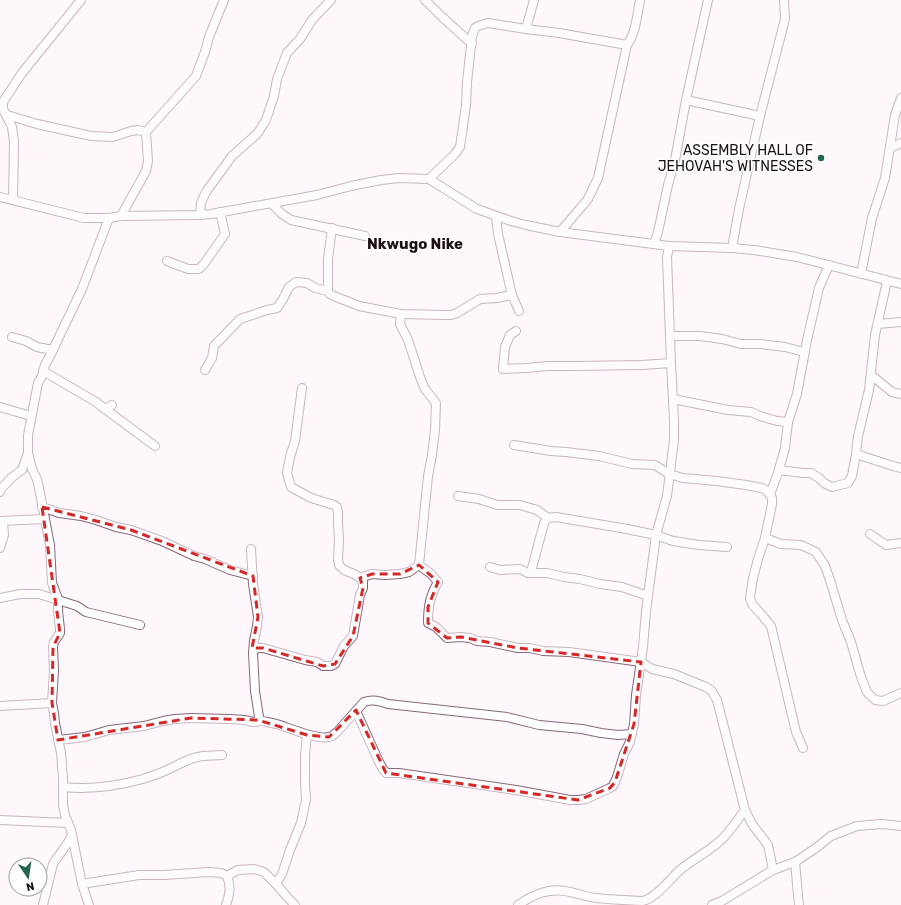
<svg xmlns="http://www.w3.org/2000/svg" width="901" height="905" font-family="Rubik,sans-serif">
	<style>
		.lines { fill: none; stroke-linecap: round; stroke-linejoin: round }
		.minor-casing { stroke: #87687a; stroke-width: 10 }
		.minor { stroke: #fff; stroke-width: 8 }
		.marked { fill: none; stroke: #d62828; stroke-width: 3; stroke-dasharray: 8 5; stroke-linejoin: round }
		.poi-dot { fill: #276551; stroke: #fff; stroke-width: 1.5 }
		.labels { text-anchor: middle; stroke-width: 3; stroke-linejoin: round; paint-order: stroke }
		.poi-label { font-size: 14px; fill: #1b1016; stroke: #fff; text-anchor: end }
		.neighbourhood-label { font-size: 15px; font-weight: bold; fill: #1b1016; stroke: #fff }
	</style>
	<rect width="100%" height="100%" fill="#fef7fb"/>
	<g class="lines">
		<g class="minor-casing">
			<g id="minor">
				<polyline points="425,0 440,15 472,44"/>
				<polyline points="526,29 534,0"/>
				<polyline points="686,100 760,116"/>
				<polyline points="7,115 37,124 91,136 113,137 131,131 138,130 146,132"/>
				<polyline points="890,148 901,143"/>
				<polyline points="429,179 455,154 460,147 466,105 467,82 472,36 475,28 478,26 488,23 526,29 559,33 627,45"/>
				<polyline points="0,197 84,218 109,218 121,216 200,215 211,214 317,195 351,186 381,180 399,178 429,179 477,209 511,221 526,225 560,232 669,246 732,248 754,250 797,257 901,284"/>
				<polyline points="13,200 14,141 12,127 3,109 3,102 22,73 81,0"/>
				<polyline points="272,204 282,214 291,220 365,236"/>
				<polyline points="200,215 201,203 206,192 232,156 257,134 266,120 274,96 277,79 287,53 300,39 312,20 331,0"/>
				<polyline points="121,216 146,171 148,161 146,132 196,76 205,52 209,37 224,0"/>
				<polyline points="496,216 498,234 512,295 519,311"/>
				<polyline points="332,228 328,259 328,291 330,294 334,296 359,306 401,314 446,315 451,315 457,313 480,299 497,298 512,295"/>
				<path d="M560,232L588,199L598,178L627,45C636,33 637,15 640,0"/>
				<polyline points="654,244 658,232 668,185 675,160 686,100 708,0"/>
				<polyline points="732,248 739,209 760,116 785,19 784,0"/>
				<polyline points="167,261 188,269 199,269 204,264 225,234 220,212"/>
				<polyline points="861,274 872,218 885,178 895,115 901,98"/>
				<path d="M401,314L400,324L408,340L421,380L425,389L436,403L435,430L432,455L428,476L419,565L431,574L438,582C430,595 428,607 428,623L436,627L447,638L461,637L470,638L477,641L490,642L518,648H530L543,651L569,652L641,662L652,669L674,674L706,687L711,690L717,700L745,810L752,824L768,845L773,870"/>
				<polyline points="878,324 901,322"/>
				<polyline points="516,331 510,335 505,347 503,369 526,368 548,366 574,366 642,365 671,363"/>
				<polyline points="670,336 700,336 722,339 741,344 760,344 785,347 804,352"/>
				<polyline points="12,337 26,341 37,347 53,350"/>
				<polyline points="205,370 212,358 214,346 240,319 267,310 277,308 283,299 289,287 296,282 307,283 315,288 328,291"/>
				<polyline points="43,371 96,402 105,409 112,405"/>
				<polyline points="871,375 892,392 901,394"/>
				<polyline points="673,399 728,410 751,412 760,416 777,421 788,422"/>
				<polyline points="0,407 31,416"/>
				<polyline points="105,409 155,446"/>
				<polyline points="514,445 551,451 566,452 599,456 632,464 655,465 669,474 683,478 717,481 746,485 762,488 767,491 772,498 772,504 765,538 758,559 753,578 750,598 752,604 761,614 771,626 796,732 803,748"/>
				<polyline points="856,454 893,466 901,468"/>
				<polyline points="779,470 803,473 811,473 819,478 824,483 832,487 848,483 852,476 856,454 858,436 869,390 875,335 887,281"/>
				<polyline points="0,492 1,489 11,478 22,470 28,453"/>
				<polyline points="770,494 777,476 785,448 788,422 797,394 807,340 819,288 829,265"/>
				<polyline points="458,496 479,499 497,505 520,505 537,510 548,518"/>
				<polyline points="42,507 59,513 81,516 96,520 116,527 131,530 162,541 194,556 205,559 230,570 253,576"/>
				<polyline points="0,521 45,519"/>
				<polyline points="870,534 886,545 901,543"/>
				<polyline points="765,538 781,544 801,545 816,552 825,566 830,580 842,620 851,642 861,677 867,692 875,700 883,701 901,693"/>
				<polyline points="0,548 4,535 3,522"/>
				<polyline points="251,549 253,584 258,617 257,626 254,641 253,653 255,691 259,717 258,720"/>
				<polyline points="490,567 500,570 520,569 528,573 547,573 564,577 580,579 600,584 622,587 648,596"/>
				<polyline points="532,568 544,523 548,518 556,517 627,529 656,535 673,541 699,545 727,547"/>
				<polyline points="360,578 372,574 385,575 400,574 409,572 419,565"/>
				<polyline points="0,598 20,594 39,594 77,606 86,612 140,625"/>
				<polyline points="254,651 257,648 263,648 305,660 317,662 323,666 331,666 335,664 344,646 353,636 360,595 363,588 363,582 360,578 354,574 344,570 339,565 338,560 339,539 338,523 338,512 337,507 334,505 311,498 291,487 287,473 290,457 295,441 302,388"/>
				<polyline points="0,706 52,703"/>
				<polyline points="356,711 379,762 383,769 386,773 399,773 516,790 554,797 570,800 578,800 586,799 610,788 613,786 617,777 624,754 630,742 634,724 636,695 643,647 646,611 656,535 667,496 674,440 674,420 671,363 667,257 669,246"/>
				<path d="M58,740L85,737L109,730L144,726L163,721L175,719L191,718L230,719L244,720L253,722H257L258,720C266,722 273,723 280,725C292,729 321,742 332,736C333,735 336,733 337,732L364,702C373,699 380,701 388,704L507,717L539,725L582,729L601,733L618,735L632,734"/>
				<path d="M64,787C91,790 117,786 143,779C151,776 159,774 167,770C177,766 186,759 198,757C205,755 214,756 222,755"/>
				<polyline points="0,820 68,823"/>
				<polyline points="795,862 799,905"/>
				<polyline points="227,876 238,870 254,869 264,872 276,884 289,899 295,905"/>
				<path d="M82,884L139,875H164L209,872L221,873L227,876C231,886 230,894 226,905"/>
				<polyline points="276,884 282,874 290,850 301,823 306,800 305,781 305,755 307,735"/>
				<polyline points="43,905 53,864 57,858 65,847 72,836"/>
				<polyline points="89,905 82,884 71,830 65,815 63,805 63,778 61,753 55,723 54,713 52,703 54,671 53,647 54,642 60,633 60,629 58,611 58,599 52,583 50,545 38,483 36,477 32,469 28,453 28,435 38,383 42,376 45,365 50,356 82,289 109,218"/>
				<path d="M518,905C534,894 550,887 570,892C579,894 587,897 597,898C612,900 627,900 643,901C657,897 669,880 680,870C693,859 708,852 720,841C730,832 737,820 745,810"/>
				<polyline points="712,905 722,901 773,870 795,862 816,848 831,836 857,826 882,824 901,826"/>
			</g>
		</g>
		<use href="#minor" class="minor"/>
	</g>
	<path d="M0 0H901V905H0ZM42,507L131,530L253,576L258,617L252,648H263L323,666L335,664L353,636L363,588L360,578L372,574H400L419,565L438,582L428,607V623L447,638L461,637L518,648L641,662L634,724L615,782L610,788L578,800L386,773L356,710L329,737L307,735L258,720L191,718L58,740L52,703L53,647L60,633Z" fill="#fef7fb" fill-opacity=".55" fill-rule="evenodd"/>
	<path class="marked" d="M42,507L131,530L253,576L258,617L252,648H263L323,666L335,664L353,636L363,588L360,578L372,574H400L419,565L438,582L428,607V623L447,638L461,637L518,648L641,662L634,724L615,782L610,788L578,800L386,773L356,710L329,737L307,735L258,720L191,718L58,740L52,703L53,647L60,633Z"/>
	<circle class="poi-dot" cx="821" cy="158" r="4"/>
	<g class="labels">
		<g class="poi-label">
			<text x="813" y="155">ASSEMBLY HALL OF<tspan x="813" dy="16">JEHOVAH'S WITNESSES</tspan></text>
		</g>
		<g class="neighbourhood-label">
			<text x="415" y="249">Nkwugo Nike</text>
		</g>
	</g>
	<g transform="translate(28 877) rotate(167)"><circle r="19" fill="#ffffff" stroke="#a49fa2"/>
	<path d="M0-3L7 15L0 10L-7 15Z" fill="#276551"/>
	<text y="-6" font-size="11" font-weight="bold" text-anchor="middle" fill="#1b1016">N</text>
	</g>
</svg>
